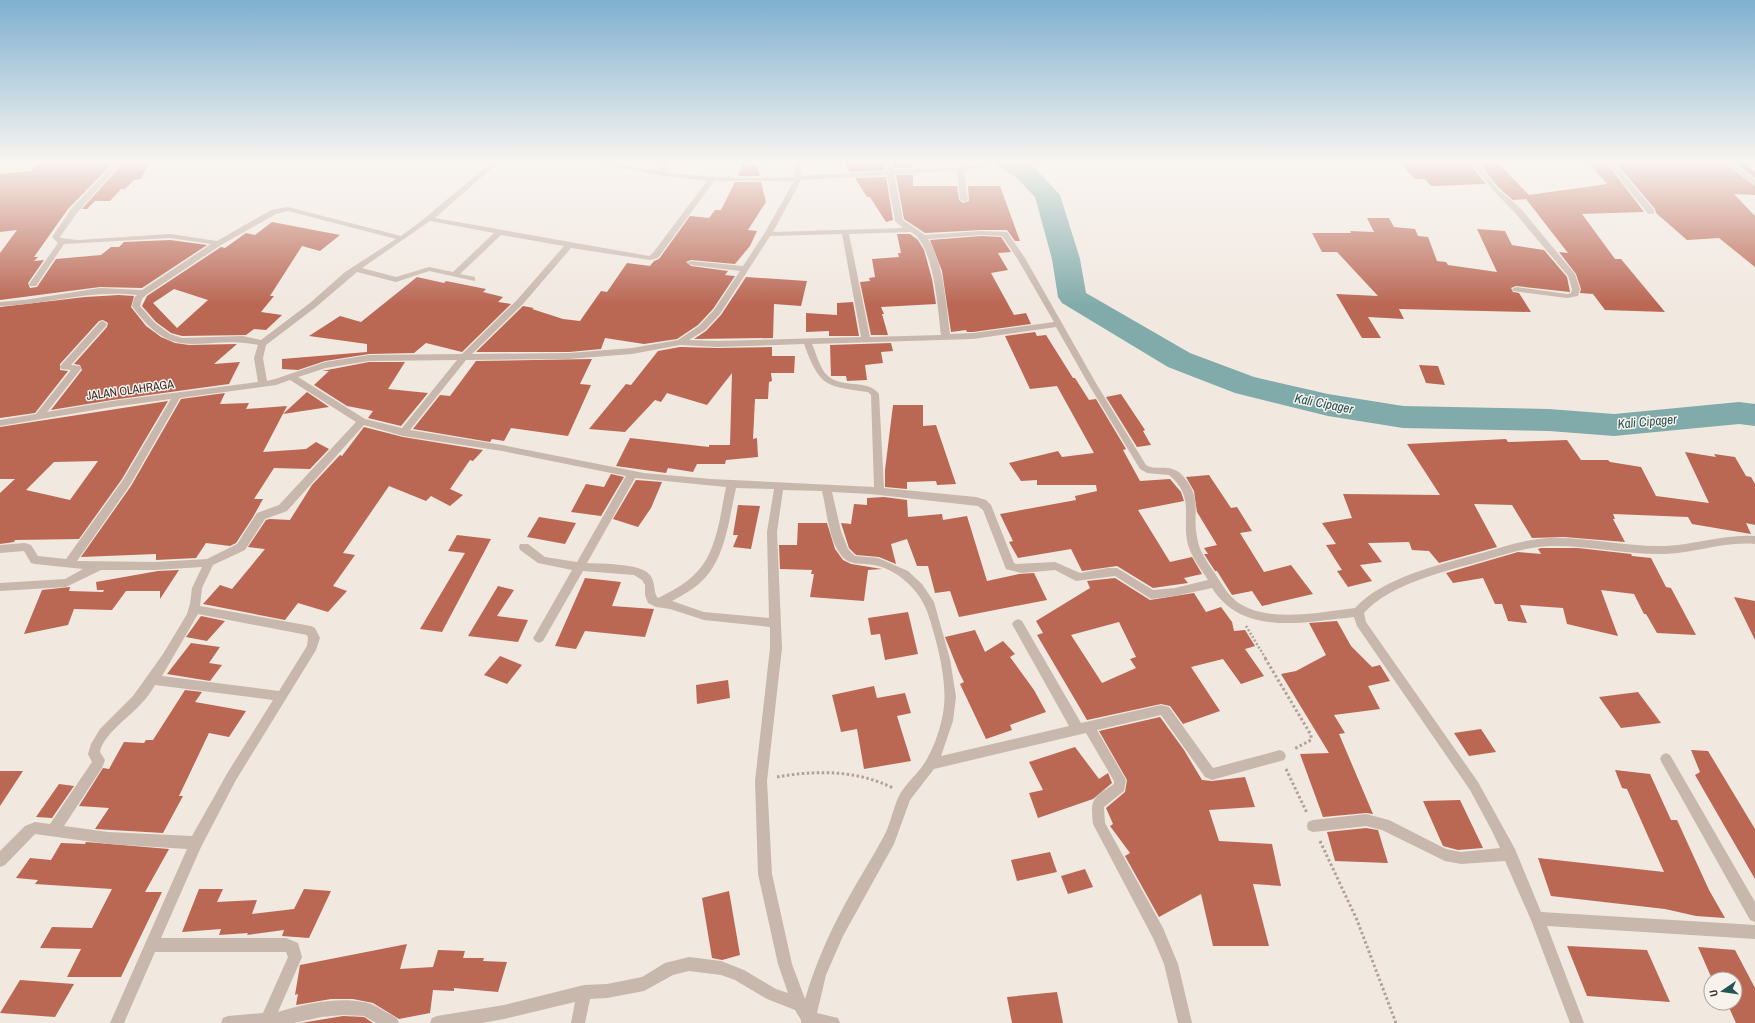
<svg xmlns="http://www.w3.org/2000/svg" width="1755" height="1023" font-family="'Archivo Narrow',sans-serif">
	<style>
		.lines { fill: none; stroke-linecap: round; stroke-linejoin: round }
		.river { fill: #81abaa; fill-rule: evenodd }
		.building { fill: #ba6754; fill-rule: evenodd }
		.path-far1 { stroke: #b3a197; stroke-width: 2.5; stroke-dasharray: 2 2; stroke-linecap: butt }
		.path { stroke: #b3a197; stroke-width: 3; stroke-dasharray: 2.5 2.5; stroke-linecap: butt }
		.minor { fill: #c8b7ac; fill-rule: evenodd }
		.labels { text-anchor: middle; stroke-width: 3; stroke-linejoin: round; paint-order: stroke }
		.street-label { font-size: 12px; fill: #372e2a; stroke: #f8f2ec }
		.water-label { font-size: 13px; font-style: italic; fill: #245454; stroke: #f8f2ec }
	</style>
	<rect width="100%" height="100%" fill="#f1e8e0"/>
	<g class="lines">
		<polygon class="river" points="996,162 1025,162 1034,167 1060,195 1080,259 1086,293 1190,353 1254,377 1328,394 1403,406 1549,409 1614,414 1739,402 1755,404 1755,426 1739,424 1614,436 1549,431 1403,428 1328,416 1235,393 1168,367 1062,303 1058,297 1052,259 1035,197 1016,177 999,167"/>
	</g>
	<g class="building">
		<polygon points="39,162 114,162 68,209 34,257 38,257 34,261 44,260 28,283 30,288 37,287 56,259 101,255 111,247 119,247 124,242 170,240 207,245 142,288 100,287 0,300 0,253 17,230 0,232 0,174 31,171"/>
		<polygon points="124,162 131,162 131,164 149,163 141,179 134,180 125,189 121,189 110,201 95,201 87,209 82,209"/>
		<polygon points="844,162 884,162 884,170 850,172"/>
		<polygon points="892,162 912,162 912,168 894,168"/>
		<polygon points="1399,162 1469,163 1486,184 1431,186 1425,179 1415,179"/>
		<polygon points="1588,162 1606,162 1644,212 1582,214 1615,259 1621,259 1665,312 1605,310 1593,294 1580,293 1581,289 1576,274 1559,252 1568,253 1526,199 1513,200 1498,187 1479,163 1498,163 1529,195 1607,184"/>
		<polygon points="1615,162 1723,162 1755,186 1755,195 1734,194 1755,216 1755,267 1719,238 1687,240 1656,213 1655,209"/>
		<polygon points="1733,162 1747,163 1755,174 1755,178"/>
		<polygon points="743,165 757,165 760,176 738,176"/>
		<polygon points="896,175 913,175 913,186 957,186 959,200 963,203 969,201 968,186 1000,186 1020,241 1015,241 1007,230 981,230 925,233 904,219"/>
		<polygon points="886,177 893,220 886,222 870,197 867,197 855,178"/>
		<polygon points="735,182 761,182 766,202 748,230 757,231 750,246 735,264 691,260 686,262 691,266 728,271 725,275 735,276 713,309 698,325 677,339 644,344 605,338 601,349 569,352 476,352 523,306 534,308 532,309 563,319 580,321 601,291 607,292 627,263 650,266 654,261 659,259 690,216 709,218 715,210 721,210"/>
		<polygon points="1367,218 1389,218 1394,227 1415,229 1418,236 1428,237 1437,261 1446,262 1448,265 1497,272 1477,229 1505,231 1512,245 1544,250 1567,277 1570,292 1516,286 1511,288 1513,292 1519,293 1531,312 1399,309 1404,319 1368,317 1381,338 1362,338 1336,294 1378,296 1337,252 1322,252 1312,233 1351,233 1350,231 1374,232"/>
		<path d="M272,222L340,235L320,251L302,246L270,296H274L261,312L282,315L266,330L254,329L246,335L182,336L171,333L156,322L142,306L147,296L221,247L225,248L246,233L255,235ZM174,289L208,300L177,328L153,303Z"/>
		<polygon points="897,234 910,234 918,240 924,250 932,279 936,304 881,307 884,314 882,314 888,335 871,335 860,282 870,281 869,278 875,277 872,259 899,257 898,253 901,253"/>
		<polygon points="981,236 1001,237 1011,252 998,253 1008,270 991,273 1014,315 1026,313 1031,324 973,332 967,332 966,330 951,332 942,271 930,240"/>
		<polygon points="417,277 444,283 446,281 486,289 483,292 503,297 498,302 511,304 462,352 426,343 414,353 369,354 325,361 298,370 282,369 282,359 367,352 367,344 309,336 340,316 361,322"/>
		<polygon points="746,277 807,281 801,306 774,304 773,338 694,339 706,331 721,315"/>
		<polygon points="119,295 134,296 131,307 146,326 161,337 175,343 189,345 237,344 214,364 240,362 229,384 112,400 51,410 82,370 80,365 74,364 107,327 108,323 103,320 99,321 60,364 60,370 68,371 35,413 0,418 0,307 85,297"/>
		<polygon points="853,302 859,336 829,336 829,331 806,332 806,313 837,315 837,303"/>
		<polygon points="1035,332 1037,336 1046,335 1073,378 1075,378 1089,400 1096,399 1126,449 1123,450 1140,481 1170,479 1181,492 1184,501 1138,510 1170,562 1192,557 1202,574 1184,578 1188,583 1153,588 1117,566 1082,571 1071,549 1018,558 1009,542 1013,541 1000,514 1076,500 1075,496 1097,491 1096,485 1037,485 1037,480 1021,481 1009,463 1058,451 1062,457 1094,453 1057,386 1030,389 1005,336"/>
		<polygon points="891,343 893,351 881,352 883,363 865,365 867,380 847,381 846,376 831,376 830,345"/>
		<polygon points="680,347 717,348 772,347 772,356 795,356 794,373 771,373 772,381 769,382 768,399 755,399 753,439 757,438 758,457 726,460 725,464 697,464 693,472 668,468 666,473 616,466 630,438 709,447 709,445 730,445 732,373 707,405 667,393 661,402 655,400 625,432 589,429 626,384 631,385 658,351"/>
		<polygon points="592,359 580,384 591,385 568,436 511,428 504,441 492,439 490,442 413,429 440,395 450,396 476,361"/>
		<polygon points="369,362 405,362 388,389 428,393 401,426 368,418 373,411 347,406 314,385 329,371 322,371"/>
		<polygon points="1419,365 1438,366 1445,385 1426,383"/>
		<polygon points="307,392 329,407 283,414"/>
		<polygon points="225,393 220,404 249,403 246,409 287,406 263,452 306,449 316,442 329,449 310,469 274,468 254,499 263,499 253,517 236,543 230,546 206,543 196,558 156,560 156,554 81,557 131,486 181,399"/>
		<polygon points="1121,394 1145,430 1143,431 1151,445 1137,447 1106,397"/>
		<path d="M168,401L122,479L79,539L15,540L14,542L0,544V493L15,479H0V427ZM98,461L70,500L26,490L54,462Z"/>
		<polygon points="893,405 923,405 923,426 936,425 956,484 937,485 936,481 907,482 907,489 885,487 885,470"/>
		<polygon points="364,427 403,437 483,450 473,461 470,460 450,489 463,495 450,506 431,496 426,501 389,486 343,553 355,555 333,586 347,591 328,612 298,603 285,620 203,604 220,585 232,589 265,549 248,547 266,520 270,519 290,520 312,485 340,455 342,456"/>
		<polygon points="1506,439 1508,442 1567,440 1581,460 1608,460 1610,462 1641,467 1656,496 1709,503 1685,452 1716,457 1714,454 1735,457 1746,476 1751,477 1755,484 1755,525 1746,523 1751,534 1692,524 1688,517 1613,514 1615,519 1613,519 1625,542 1564,537 1532,538 1512,505 1474,504 1497,547 1439,563 1429,551 1412,550 1409,542 1368,543 1382,562 1360,565 1372,581 1348,587 1337,571 1342,570 1326,545 1336,544 1322,523 1352,518 1343,494 1440,495 1407,444"/>
		<polygon points="611,474 624,477 601,516 571,512 586,484 604,487"/>
		<polygon points="1209,475 1231,508 1237,507 1252,531 1240,533 1264,572 1291,565 1313,594 1262,606 1252,591 1232,595 1217,571 1215,571 1204,554 1208,554 1204,548 1217,545 1197,512 1194,491 1186,477"/>
		<polygon points="636,480 662,482 651,508 638,527 613,519"/>
		<polygon points="884,497 907,500 908,517 942,514 943,520 967,516 987,581 1019,574 1034,573 1047,600 959,617 950,591 935,593 928,566 917,566 907,539 891,544 896,564 879,557 856,555 849,548 841,523 851,524 854,504 867,505 867,498"/>
		<polygon points="738,505 760,506 751,549 733,547 738,535 733,535"/>
		<polygon points="539,517 576,523 565,544 527,537"/>
		<polygon points="798,523 827,523 835,549 843,560 851,564 882,569 868,570 864,601 810,597 814,574 811,574 812,570 780,569 779,545 797,545"/>
		<polygon points="457,535 491,539 442,632 420,629 465,553 448,551"/>
		<polygon points="1541,548 1578,548 1631,554 1632,556 1651,558 1666,587 1671,588 1696,635 1657,633 1646,614 1644,614 1634,594 1601,590 1618,636 1567,624 1563,608 1520,605 1527,623 1508,621 1502,604 1495,604 1483,578 1453,583 1446,573 1518,552 1541,554 1538,549"/>
		<polygon points="179,570 160,599 160,591 126,591 112,610 74,609 68,625 24,634 42,590 70,587 69,591 103,592 104,590 97,590 96,582 158,571"/>
		<polygon points="585,578 621,582 612,606 654,609 645,637 585,631 576,649 555,646"/>
		<path d="M1115,578L1150,600L1194,593L1206,612L1221,607L1232,622L1234,631L1245,630L1255,646L1245,649L1264,676L1241,684L1223,659L1191,667L1220,711L1183,724L1170,706L1161,704L1087,720L1037,635L1043,633L1036,621L1090,588L1087,581ZM1119,622L1136,657L1130,659L1136,668L1102,683L1071,635Z"/>
		<polygon points="498,586 514,590 497,616 528,620 518,642 468,636"/>
		<polygon points="1734,597 1755,601 1755,640"/>
		<polygon points="908,612 918,654 885,660 880,634 871,635 868,618"/>
		<polygon points="201,616 225,621 207,641 186,637"/>
		<polygon points="1337,621 1351,646 1372,667 1380,665 1390,681 1368,686 1380,709 1334,715 1345,733 1339,734 1373,814 1366,813 1323,817 1300,754 1329,753 1281,674 1296,671 1326,655 1309,623"/>
		<polygon points="975,630 985,652 1003,641 1015,654 1010,657 1034,690 1046,712 1010,725 1012,730 986,739 960,684 964,682 959,672 945,637"/>
		<polygon points="191,643 220,647 209,663 222,665 210,681 167,674"/>
		<polygon points="500,656 522,665 507,684 484,675"/>
		<polygon points="728,680 730,698 697,704 696,685"/>
		<polygon points="874,686 877,698 905,693 911,713 897,716 911,761 864,769 857,729 841,732 832,695"/>
		<polygon points="185,690 202,692 195,702 246,711 229,737 209,733 179,796 183,796 163,833 95,829 109,808 79,806 103,768 109,769 124,742 144,743 146,740 153,740"/>
		<polygon points="1638,692 1661,723 1621,728 1599,697"/>
		<polygon points="1160,717 1184,750 1202,780 1212,781 1245,777 1255,807 1209,810 1219,841 1272,844 1281,886 1253,884 1269,946 1213,946 1201,894 1159,917 1125,856 1130,853 1110,826 1113,824 1106,808 1125,792 1127,780 1099,731"/>
		<polygon points="1481,729 1496,752 1469,756 1454,733"/>
		<polygon points="1075,747 1099,779 1108,773 1112,783 1093,799 1038,818 1029,793 1043,790 1029,762"/>
		<polygon points="1691,750 1708,751 1755,829 1755,879 1695,775 1700,772"/>
		<polygon points="1615,770 1650,774 1671,820 1677,820 1709,890 1725,918 1696,916 1665,909 1551,896 1538,858 1664,872 1627,789 1622,788"/>
		<polygon points="0,771 23,771 0,806"/>
		<polygon points="59,784 74,786 52,818 36,817"/>
		<polygon points="1460,800 1483,848 1458,850 1443,846 1423,801"/>
		<polygon points="1366,828 1378,830 1388,863 1335,861 1327,832"/>
		<polygon points="86,842 169,849 145,892 162,892 121,977 67,977 81,949 40,948 52,927 92,928 112,889 35,884 38,880 16,878 30,858 51,860 61,843 85,844"/>
		<polygon points="1050,852 1057,872 1017,881 1011,860"/>
		<polygon points="1085,869 1093,887 1068,894 1061,876"/>
		<polygon points="199,889 223,889 217,902 257,900 252,914 294,909 304,889 331,891 309,938 282,936 284,930 247,935 248,933 219,935 221,929 182,932"/>
		<polygon points="729,891 740,955 722,960 712,958 702,898"/>
		<polygon points="407,944 400,969 433,967 438,950 465,951 463,958 484,958 483,961 507,962 498,992 454,988 454,991 433,990 430,1013 399,1019 373,1003 353,999 331,999 296,1005 298,994 295,995 300,965"/>
		<polygon points="1567,946 1647,950 1670,1002 1587,996"/>
		<polygon points="1698,947 1735,950 1755,988 1755,1023 1736,1023 1727,1003 1735,1003 1735,979 1712,979"/>
		<polygon points="20,980 74,984 55,1017 0,1013"/>
		<polygon points="1057,992 1063,1023 1012,1023 1007,997"/>
		<polygon points="343,1016 364,1017 373,1023 301,1023"/>
	</g>
	<g class="lines">
		<polyline class="path-far1" points="1246,626 1266,659"/>
		<g class="path">
			<polyline points="1265,658 1311,735 1311,740 1294,749"/>
			<polyline points="1286,769 1307,813"/>
			<path d="M777,777C816,770 857,770 893,788"/>
			<polyline points="1320,841 1357,920 1396,1023"/>
		</g>
		<g class="minor">
			<path d="M116,162H122L77,213L60,237L61,238L78,240L170,234L217,241L271,210L288,207L401,236L420,222L492,162H499L435,218L649,256L652,254L707,181L659,175L597,164L594,162H606L657,171L665,162H671L664,172C707,178 751,179 794,177V162H800L801,176L886,171L885,162H891L893,170L966,167L987,162H995L986,167L964,171L968,200L964,202L960,200L957,171L894,174L903,220L925,235L981,231L1007,232L1025,258L1097,385L1146,465C1157,472 1170,462 1183,476C1203,499 1192,512 1197,537C1199,551 1206,560 1214,572C1221,582 1226,593 1236,601C1266,624 1320,612 1355,608C1383,577 1442,564 1482,553C1505,546 1526,539 1550,538C1588,537 1626,547 1665,546C1695,545 1724,534 1755,536V544C1724,541 1696,553 1665,554C1626,555 1588,545 1550,546C1526,547 1505,554 1482,561C1445,571 1390,584 1364,613L1366,622L1478,782L1515,849L1541,912L1755,925V939L1547,926L1584,1023H1570L1531,920L1505,861L1461,864L1445,861L1382,830L1366,826L1313,832L1308,830L1307,826L1308,822L1313,820L1366,814L1389,820L1446,849L1461,852L1500,848L1492,831L1470,790L1357,626L1354,617C1305,622 1243,637 1212,588L1175,596L1151,599L1115,576L1076,581L1055,570L1021,573L1006,569L983,510L978,506L870,494L832,492L841,531L848,549L855,556L878,558L908,571L922,584L934,602L950,659L956,697L953,721L941,756L1069,726L1012,624L1014,621L1018,619L1022,621L1081,723L1161,705L1169,707L1213,768L1280,750L1284,752L1286,756L1284,760L1212,780L1205,777L1161,715L1097,730L1126,780L1124,791L1104,807L1105,823L1163,928L1178,964L1192,1023H1178L1164,964L1153,938L1093,824C1090,798 1093,798 1114,784V781L1086,733L934,769L910,800L894,844L843,936L826,975L817,1013L838,1018L840,1023H801V1020L795,1010L767,999L735,980L721,975L689,971L673,975L644,991L607,998L590,999L585,1023H571L575,1002L504,1019L482,1023H430L432,1018L437,1016L504,1005L584,985L607,984L642,977L665,963L689,957L721,961L744,970L776,989L788,993L778,964L758,874L755,781L770,648V627L704,620L670,609L656,607L648,603L645,595V585L642,580L634,575L583,571L543,641L539,643L535,641L533,638L535,635L572,570L538,563L520,550L519,547L520,544H528L545,557L577,562L626,476L502,451L403,436L364,425L287,511L265,519L245,550L213,565L202,588L200,606L311,626L315,628L320,638L316,650L236,780L201,847L161,938H286L298,943L302,957L278,1012C304,1004 337,997 363,1002C372,1003 379,1008 386,1012C392,1016 397,1016 399,1023H376L364,1016L343,1015L321,1017L294,1023H221L223,1018L228,1016L263,1013L288,957L286,952H155L124,1023H110L187,849L108,844L35,834L5,865L0,867V851L25,826L35,822L50,824L92,762L88,754L91,744L100,729L133,696L163,654L187,614L190,604L192,588L202,567L155,570H101L66,587L0,591V583L65,579L83,569L35,564L31,563L24,551L0,553V545L25,543L31,545L38,556L66,559L123,480L171,399L112,407L0,426V420L36,414L71,370L61,369L60,367L61,365L100,322L103,321L107,324L106,326L71,365L80,366L81,369L47,412L112,401L258,382L254,358L258,345C199,333 176,367 132,306L134,298L137,295C89,289 47,305 0,306V302L24,300L100,288L142,290L211,244L170,238L64,244L36,286H30L29,284L58,243L52,237L71,209ZM887,175L895,221L903,228L773,232L801,180ZM714,181H794L764,234L743,266L691,261L687,263L691,265L740,271L714,310L699,326L678,340L632,348L569,353L472,354L523,304L571,248L650,260L658,258ZM288,211L396,239L345,272L310,303L261,340L243,336L182,338L170,334L155,323L140,306L142,299L146,295L221,245L276,214ZM430,221L494,233L453,272L429,267L396,277L362,268ZM911,232C934,244 938,310 941,335L870,337L849,234ZM842,234L861,337L717,341L689,340L705,330L720,314L770,236ZM501,235L564,246L517,300L462,354L369,355L325,362L275,379L267,381L263,358L266,345L316,307L357,272L396,282L429,271L475,281V277L460,274ZM981,235L1002,236L1017,258L1054,322L973,333L950,334C946,306 944,262 928,239ZM1056,327L1089,385L1140,469L1147,473L1169,475C1196,497 1181,518 1188,545C1192,558 1201,569 1208,580L1175,588L1153,590L1117,568H1108L1080,573L1055,562L1016,564L1014,563L991,505L986,500L976,497L884,488L879,394C868,378 839,390 825,373C819,365 816,353 812,344L973,339ZM804,344C820,387 825,386 868,392L871,395L874,487L711,479L644,473L502,445L410,430L466,360L569,359L632,354L680,345L717,347ZM457,360L402,428L365,419L298,377L326,368L369,361ZM290,380L356,422L279,505L257,513L237,544L207,559L155,562L77,561L130,485L180,398L276,385ZM635,478L726,487C720,516 717,554 694,575C684,585 670,592 658,598C653,593 656,583 650,575C641,563 602,564 587,563ZM736,488L774,489L767,532L769,618L704,612L672,601C683,595 694,589 703,580C726,557 729,518 736,488ZM783,490L822,491C827,511 828,538 841,555C849,566 862,563 874,565C897,569 919,590 927,611C936,638 947,677 944,706C942,726 933,752 921,768C914,777 906,784 900,794C893,807 891,823 884,836C872,859 857,881 845,904C828,935 815,966 805,999L792,964L772,874L767,781L782,648L777,532ZM198,614L307,635L308,638L307,646L279,691L162,676ZM155,685L273,700L228,772L192,836L108,832L64,826L102,768L105,760L100,752C103,735 128,718 140,705C146,699 151,692 155,685Z"/>
			<polygon points="1470,162 1476,162 1497,188 1521,209 1575,274 1580,289 1578,296 1567,298 1513,291 1512,289 1516,287 1567,294 1571,293 1572,289 1568,276 1515,213 1493,190"/>
			<polygon points="1607,162 1613,162 1654,210 1654,214 1648,214"/>
			<polygon points="1724,162 1731,162 1755,180 1755,185"/>
			<polygon points="1666,753 1670,755 1755,902 1755,922 1750,920 1662,763 1660,759 1662,755"/>
		</g>
	</g>
	<linearGradient id="sky" x2="0" y2="1"><stop stop-color="#7fb0cf"/><stop offset="0.53" stop-color="#f9f5f1"/><stop offset="1" stop-color="#f9f5f1" stop-opacity="0"/></linearGradient>
	<rect width="1755" height="305" fill="url(#sky)"/>
	<g class="labels">
		<g class="street-label">
			<text transform="translate(130 390) rotate(-8)" y="4">JALAN OLAHRAGA</text>
		</g>
		<g class="water-label">
			<text transform="translate(1324 403) rotate(11)" y="5">Kali Cipager</text>
			<text transform="translate(1647 421) rotate(-5)" y="5">Kali Cipager</text>
		</g>
	</g>
	<g transform="translate(1723 991) rotate(257)"><circle r="19" fill="#f8f2ec" stroke="#aba49e"/>
	<path d="M0-3L7 15L0 10L-7 15Z" fill="#245454"/>
	<text y="-6" font-size="11" font-weight="bold" text-anchor="middle" fill="#372e2a">U</text>
	</g>
</svg>
